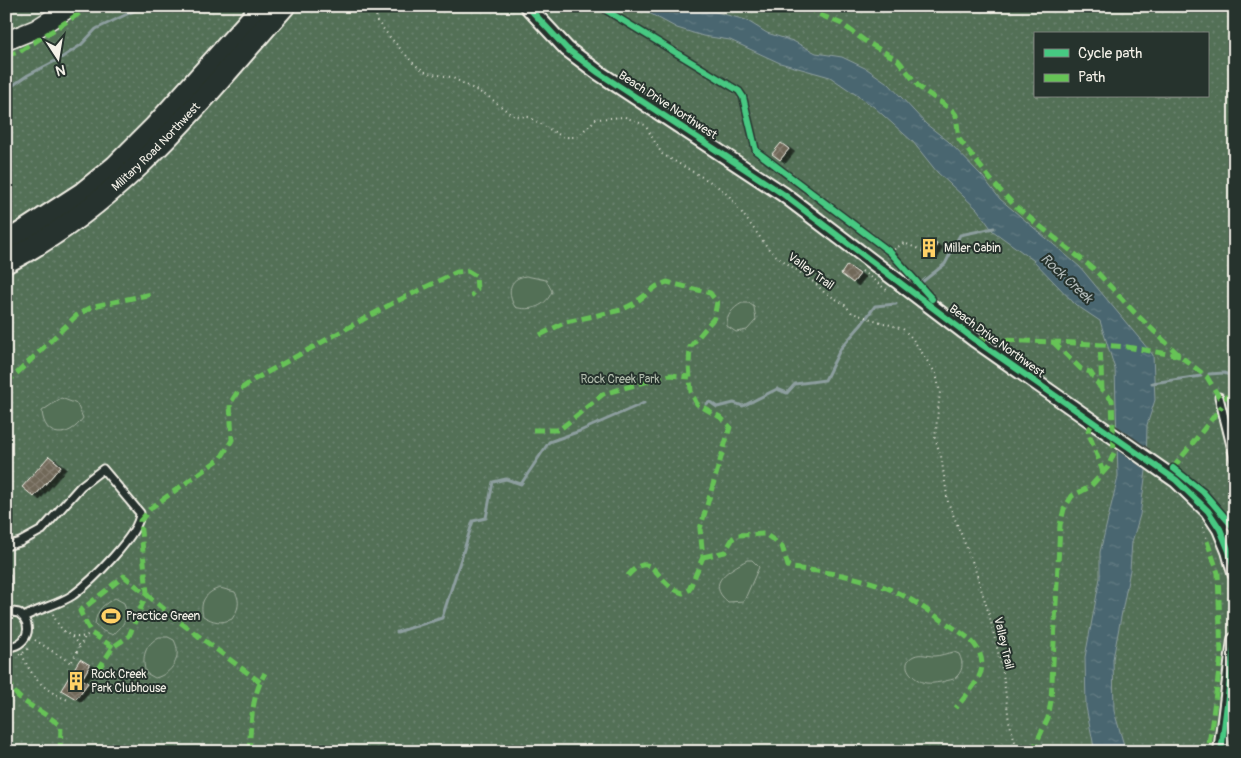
<svg xmlns="http://www.w3.org/2000/svg" width="1241" height="758" font-family="Pangolin,sans-serif">
	<style>
		.park { fill: url(#park-dots); stroke: #a3b0a0; fill-rule: evenodd }
		.pitch { fill: #526f57; stroke: #a3b0a0 }
		.water { fill: url(#water-ripples); stroke: #8d9e9f }
		.pier { fill: #353d36 }
		.lines { fill: none; stroke-linecap: round; stroke-linejoin: round }
		.stream { stroke: #8d9e9f; stroke-width: 3 }
		.building { fill: url(#building-cross-hatch); stroke: #f4f1e8; filter: url(#shadow) }
		.service-casing { stroke: #f4f1e8; stroke-width: 11 }
		.minor-casing { stroke: #f4f1e8; stroke-width: 18 }
		.tertiary-casing { stroke: #f4f1e8; stroke-width: 21 }
		.primary-casing { stroke: #f4f1e8; stroke-width: 25 }
		.path { stroke: #f4f1e8; stroke-width: 2; stroke-dasharray: 1 4; stroke-linecap: butt }
		.service { stroke: #26332d; stroke-width: 7 }
		.minor { stroke: #26332d; stroke-width: 14 }
		.tertiary { stroke: #26332d; stroke-width: 18 }
		.primary { stroke: #26332d; stroke-width: 21 }
		.quiet { stroke: #66c356; stroke-width: 5; stroke-dasharray: 10 5; stroke-linecap: butt }
		.cycleway-casing { stroke: #26332d; stroke-width: 9 }
		.cycleway { stroke: #46c982; stroke-width: 6 }
		.labels { text-anchor: middle; stroke-width: 4; stroke-linejoin: round; paint-order: stroke }
		.street-label { font-size: 12px; fill: #f4f1e8; stroke: #26332d }
		.poi-label { font-size: 12px; fill: #f4f1e8; stroke: #26332d; text-anchor: start }
		.park-label { font-size: 12px; fill: #b3bdae; stroke: #26332d }
		.water-label { font-size: 14px; font-style: italic; fill: #b0b9b8; stroke: #26332d }
	</style>
	<defs>
		<pattern id="park-dots" width="8" height="8" patternUnits="userSpaceOnUse" patternTransform="scale(1.25)"><rect width="8" height="8" fill="#526f57"/><path d="M2 2h.1M6 6h.1" fill="none" stroke="#6c846f" stroke-width="1.8" stroke-linecap="round"/></pattern>
		<pattern id="water-ripples" width="26" height="14" patternUnits="userSpaceOnUse" patternTransform="scale(1.25)"><rect width="26" height="14" fill="#49666f"/><path d="M2 4q2-2 4 0t4 0M15 11q2-2 4 0t4 0" fill="none" stroke="#647c84"/></pattern>
		<pattern id="building-cross-hatch" width="8" height="8" patternUnits="userSpaceOnUse" patternTransform="scale(1.25)"><rect width="8" height="8" fill="#706758"/><path d="M0 0l8 8M0 8l8-8" fill="none" stroke="#857d70"/></pattern>
		<filter id="shadow"><feDropShadow dx="5.5" dy="3" stdDeviation="0" flood-color="#0009"/></filter>
	</defs>
	<rect width="100%" height="100%" fill="#353d36"/>
	<filter id="ink" filterUnits="userSpaceOnUse"><feTurbulence type="fractalNoise" baseFrequency=".02" numOctaves="2"/><feDisplacementMap in="SourceGraphic" scale="10" xChannelSelector="R" yChannelSelector="G"/><feConvolveMatrix kernelMatrix="1 2 1 2 8 2 1 2 1" color-interpolation-filters="sRGB"/></filter>
	<g filter="url(#ink)">
		<path class="park" d="M6,6H1235V752H6ZM1035,34H1207V96H1035Z"/>
		<g class="pitch">
			<path d="M526,276L546,280L552,291C547,306 530,312 515,307C507,294 508,278 526,276Z"/>
			<path d="M742,303H749L754,307L756,320L747,330L736,332L727,326C726,315 733,308 742,303Z"/>
			<path d="M61,398L77,404L83,418C69,439 44,439 42,411Z"/>
			<path d="M747,560H752L759,567L744,601L728,602C704,582 730,570 747,560Z"/>
			<path d="M220,588L235,592C241,602 238,610 232,619C221,624 213,622 203,616C199,602 206,592 220,588Z"/>
			<path d="M115,598L124,603C129,618 124,625 113,635L103,631L95,624C97,609 103,605 115,598Z"/>
			<path d="M159,637H168L174,640C183,657 172,674 155,678L146,673C141,657 145,645 159,637Z"/>
			<path d="M954,652L959,654C964,664 963,672 954,679C945,681 935,684 926,683C914,681 897,664 914,656C921,653 927,656 934,656C940,656 947,653 954,652Z"/>
		</g>
		<polygon class="water" points="636,6 688,6 716,12 746,20 767,33 793,41 816,53 842,57 867,69 889,84 926,124 948,141 982,176 1000,199 1080,267 1153,355 1155,400 1147,425 1146,471 1140,515 1132,542 1130,570 1113,659 1114,711 1126,752 1095,752 1086,707 1085,657 1100,578 1100,552 1118,477 1115,369 1100,321 1076,305 1033,260 993,231 977,209 937,172 913,142 874,107 830,77 780,63 730,40 703,36 677,28"/>
		<polygon class="pier" points="1113,423 1150,449 1149,472 1113,448"/>
		<g class="lines">
			<g class="stream">
				<polyline points="6,90 28,75 61,58 81,45 96,29 144,6"/>
				<polyline points="922,282 945,264 960,235 994,228"/>
				<polyline points="1209,374 1224,373 1235,377"/>
				<polyline points="1152,383 1201,376"/>
				<polyline points="706,404 710,402 717,407 734,403 743,406 777,389 787,393 795,384 825,380 841,348 861,325 875,306 896,304"/>
				<polyline points="397,632 442,618 473,521 486,518 493,482 506,479 521,484 549,442 580,431 644,403"/>
			</g>
		</g>
		<g class="building">
			<polygon points="781,143 789,149 780,160 772,154"/>
			<polygon points="925,240 937,244 932,256 922,253"/>
			<polygon points="847,265 860,274 853,283 841,274"/>
			<polygon points="49,456 61,466 34,497 22,487"/>
			<polygon points="80,659 90,665 82,679 88,683 76,699 61,690"/>
		</g>
		<g class="lines">
			<g class="service-casing">
				<g id="service">
					<polyline points="1219,397 1235,462"/>
					<polyline points="1220,529 1235,518"/>
					<path d="M6,546L20,542L42,530L81,486L103,469L140,513C140,534 91,582 73,595C58,605 40,608 24,617"/>
					<polyline points="6,577 6,605"/>
					<path d="M6,611L19,613C35,626 27,647 6,647"/>
				</g>
			</g>
			<g class="minor-casing">
				<g id="minor">
					<polyline points="527,6 567,49 599,73 783,194 974,339 1176,480 1208,511 1220,529 1229,551 1235,573"/>
					<polyline points="1221,752 1235,640"/>
				</g>
			</g>
			<g class="tertiary-casing">
				<polyline id="tertiary" points="6,41 36,29 72,6"/>
			</g>
			<g class="primary-casing">
				<g id="primary">
					<polyline points="6,243 83,193 115,167 155,127 263,6"/>
					<path id="s1" d="M6,262C122,203 200,101 284,6"/>
				</g>
			</g>
			<g class="path">
				<polyline points="375,6 377,21 389,36 414,64 427,73 451,77 489,97 512,115 529,117 563,137 577,137 596,119 625,117 645,125 662,154 716,185 730,197 771,252 815,283 825,293 843,303 852,313 903,329 912,338 936,374 940,392 935,438 941,456 948,502 974,566 989,614 1003,673 1009,721 1018,752"/>
				<polyline points="890,252 904,243 921,250"/>
				<polyline points="862,271 888,291"/>
				<polyline points="1203,527 1207,541"/>
				<path d="M53,614C60,631 73,644 91,633"/>
				<polyline points="72,637 80,646"/>
				<polyline points="35,640 71,663 85,637"/>
				<path d="M22,654C32,678 43,690 68,700"/>
				<polyline points="9,656 22,654 29,648"/>
			</g>
			<use href="#service" class="service"/>
			<use href="#minor" class="minor"/>
			<use href="#tertiary" class="tertiary"/>
			<use href="#primary" class="primary"/>
			<g class="quiet">
				<polyline points="807,6 818,14 842,24 865,41 898,60 919,87 953,111 956,115 959,139 995,185 1016,207 1095,270 1135,313 1180,356 1207,377 1219,397 1235,397"/>
				<polyline points="6,55 19,52 91,6"/>
				<path d="M540,335L566,322L621,310L635,303L657,286L667,282L710,293L717,302L714,318L690,347L689,365L691,392L697,404L720,417L730,427L700,529L703,557L689,590L683,593C655,586 654,543 625,579"/>
				<polyline points="976,339 1078,343 1127,347 1180,356"/>
				<polyline points="1053,342 1081,369 1090,372 1102,390"/>
				<polyline points="6,384 77,315 94,306 152,294"/>
				<polyline points="1093,423 1088,431 1103,472"/>
				<polyline points="533,430 559,430 603,394 670,375 690,377"/>
				<polyline points="1173,468 1222,406"/>
				<polyline points="1207,541 1218,573 1221,656 1208,752"/>
				<path d="M703,557L725,552L733,538L738,535L765,534L782,546L788,566L792,568C827,572 865,577 896,592C916,601 933,615 951,626C966,636 982,645 982,666C981,681 964,697 956,708"/>
				<polyline points="113,647 91,633 80,611 124,576 180,622 260,682"/>
				<path d="M7,648C5,706 24,696 61,726L60,752"/>
				<polyline points="98,670 113,647 129,636 147,593 140,521 152,507 221,458 232,440 230,404 238,391 255,379 393,303 457,272 468,271 476,276 477,289 471,296"/>
				<path d="M249,752C251,725 251,697 265,673"/>
				<polyline points="1032,752 1048,718 1051,701 1060,525 1064,509 1072,496 1090,487 1108,467 1114,453 1112,400 1102,390 1100,345"/>
			</g>
			<g class="cycleway-casing">
				<g id="cycleway">
					<polyline points="527,6 567,49 599,73 783,194 974,339 1176,480 1208,511 1220,529 1229,551 1235,573"/>
					<polyline points="599,6 739,91 743,97 756,151 890,252 932,299"/>
					<polyline points="1173,468 1203,492 1235,529"/>
					<polyline points="1221,752 1235,640"/>
				</g>
			</g>
			<use href="#cycleway" class="cycleway"/>
		</g>
	</g>
	<defs>
		<g id="building-bare" transform="scale(1.5)"><path d="M-4-6H4V6H1V3H-1V6H-4ZM-2.5-4.3h1.7v1.8h-1.7ZM.8-4.3h1.7v1.8H.8ZM-2.5-1h1.7V.8h-1.7ZM.8-1h1.7V.8H.8Z" fill="#ffd166" stroke="#26332d" stroke-width="2.5" paint-order="stroke"/></g>
		<g id="stadium-bare" transform="scale(1.5)"><path d="M0-5a6.5 5 0 1 0 0 10a6.5 5 0 1 0 0-10ZM-3.5-1.8h7v3.6h-7Z" fill="#ffd166" stroke="#26332d" stroke-width="2.5" paint-order="stroke"/></g>
	</defs>
	<g fill-rule="evenodd">
		<use href="#building-bare" x="929" y="248"/>
		<use href="#stadium-bare" x="111" y="616"/>
		<use href="#building-bare" x="76" y="681"/>
	</g>
	<g class="labels">
		<g class="street-label">
			<text transform="translate(668 105) rotate(33)" y="4">Beach Drive Northwest</text>
			<text dy="4" stroke="none"><textPath href="#s1" startOffset="190">Military Road Northwest</textPath></text>
			<text transform="translate(811 271) rotate(36)" y="4">Valley Trail</text>
			<text transform="translate(997 341) rotate(36)" y="4">Beach Drive Northwest</text>
			<text transform="translate(1004 643) rotate(77)" y="4">Valley Trail</text>
		</g>
		<g class="poi-label">
			<text x="944" y="252">Miller Cabin</text>
			<text x="126" y="620">Practice Green</text>
			<text x="91" y="678">Rock Creek<tspan x="91" dy="14">Park Clubhouse</tspan></text>
		</g>
		<g class="park-label">
			<text x="620" y="383">Rock Creek Park</text>
		</g>
		<g class="water-label">
			<text transform="translate(1067 278) rotate(43)" y="5">Rock Creek</text>
		</g>
	</g>
	<rect width="1241" height="758" fill="none" stroke="#26332d" stroke-width="25"/>
	<rect x="12" y="12" width="1216" height="733" fill="none" stroke="#f4f1e8" stroke-width="2" filter="url(#ink)"/>
	<rect x="1034" y="32" width="175" height="65" fill="#26332d" stroke="#787f78"/>
	<rect x="1044" y="49" width="25" height="8" fill="#46c982" stroke="#787f78"/>
	<text x="1078" y="58" font-size="15" fill="#f4f1e8">Cycle path</text>
	<rect x="1044" y="74" width="25" height="8" fill="#66c356" stroke="#787f78"/>
	<text x="1078" y="82" font-size="15" fill="#f4f1e8">Path</text>
	<g transform="translate(58 58) rotate(168)" stroke="#26332d" stroke-width="4" paint-order="stroke">
	<path d="M0-4L9 19L0 12L-9 19Z" fill="#f4f1e8"/>
	<text y="-8" font-size="14" font-weight="bold" text-anchor="middle" fill="#f4f1e8">N</text>
	</g>
</svg>
